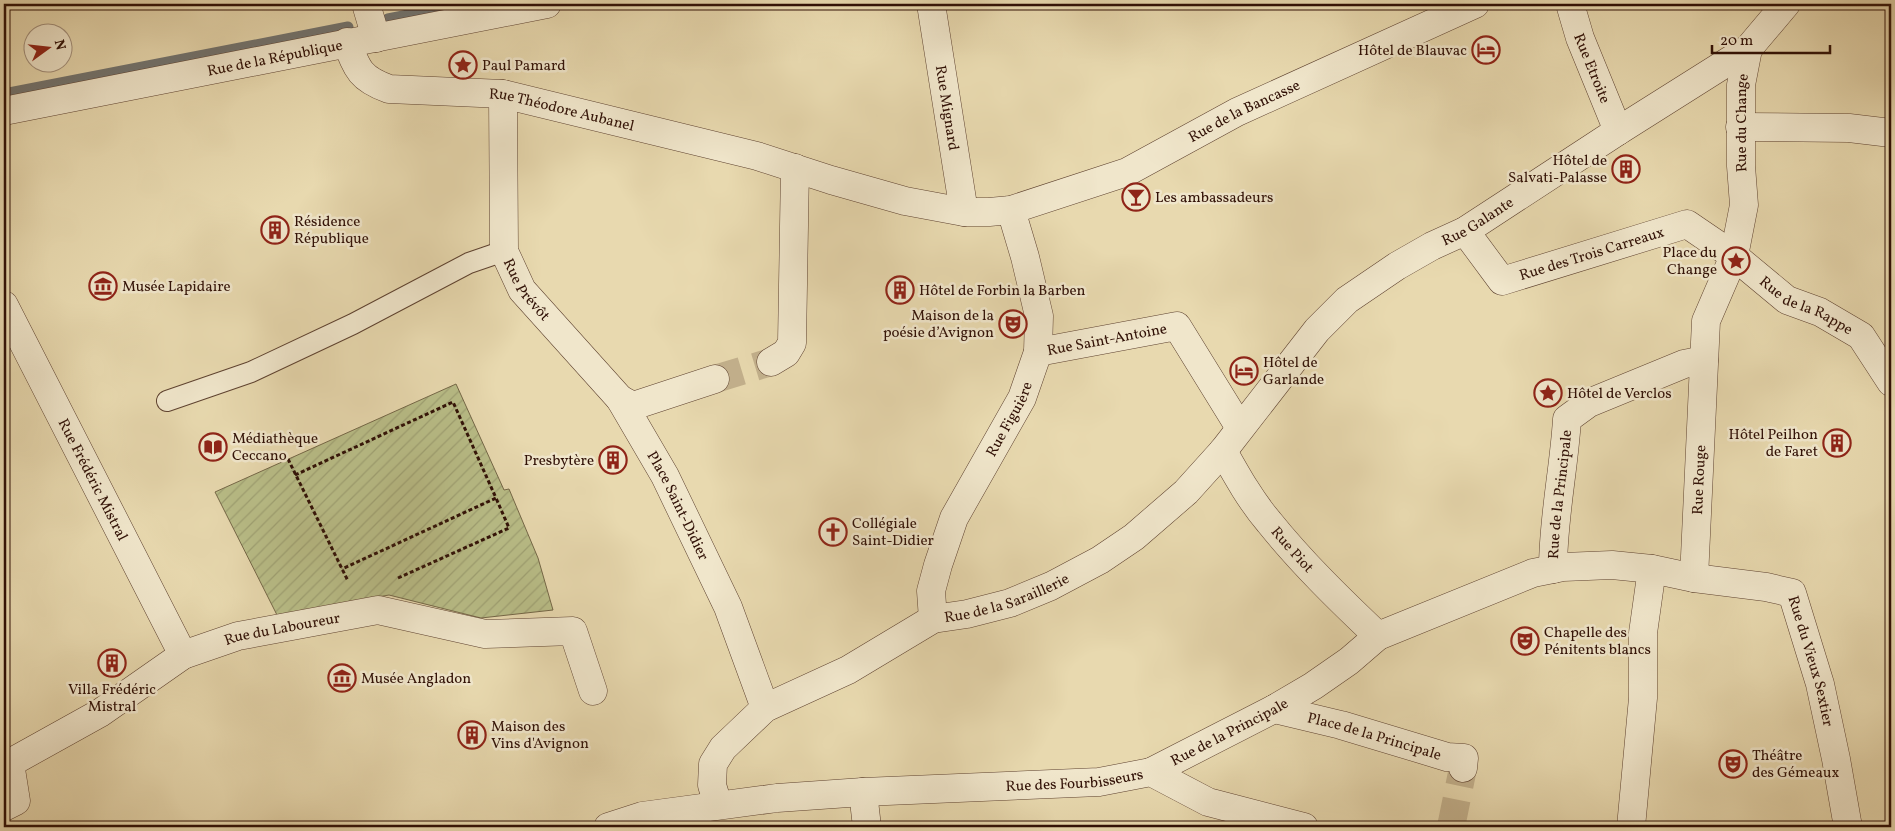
<svg xmlns="http://www.w3.org/2000/svg" width="1895" height="831" font-family="Vollkorn,serif">
	<style>
		.garden { fill: url(#garden-furrows); stroke: #746747 }
		.lines { fill: none; stroke-linecap: round; stroke-linejoin: round }
		.stream { stroke: #727470; stroke-width: 11 }
		.pedestrian-tunnel { stroke: #c3b18d; stroke-width: 28; stroke-dasharray: 28 14; stroke-linecap: butt }
		.service-casing { stroke: #5e4230; stroke-width: 22 }
		.pedestrian-casing { stroke: #5e4230; stroke-width: 29 }
		.minor-casing { stroke: #5e4230; stroke-width: 29 }
		.path { stroke: #301006; stroke-width: 3; stroke-dasharray: 4 2.5; stroke-linecap: butt }
		.service { stroke: #f0e6cb; stroke-width: 20 }
		.pedestrian { stroke: #f0e6cb; stroke-width: 28 }
		.minor { stroke: #f0e6cb; stroke-width: 28 }
		.labels { text-anchor: middle; stroke-width: 5; stroke-linejoin: round; paint-order: stroke }
		.poi-label { font-size: 15px; fill: #301006; stroke: #f0e6cb; text-anchor: start }
		.street-label { font-size: 15px; fill: #301006; stroke: #f0e6cb }
	</style>
	<defs>
		<pattern id="garden-furrows" width="10" height="10" patternUnits="userSpaceOnUse" patternTransform="scale(1.25)"><rect width="10" height="10" fill="#b9be88"/><path d="M-1 1l2-2M0 10L10 0M9 11l2-2" fill="none" stroke="#9fa274"/></pattern>
	</defs>
	<rect width="100%" height="100%" fill="#e8d9af"/>
	<filter id="stains"><feTurbulence type="fractalNoise" baseFrequency=".004" numOctaves="4"/><feColorMatrix values="0 0 0 0 .2 0 0 0 0 .09 0 0 0 0 .02 0 0 0 .5 -.17"/></filter>
	<radialGradient id="worn" r=".72"><stop offset=".6" stop-color="#630" stop-opacity="0"/><stop offset="1" stop-color="#630" stop-opacity=".3"/></radialGradient>
	<polygon class="garden" points="456,384 504,490 509,489 538,558 553,610 481,618 389,595 277,615 215,492"/>
	<g class="lines">
		<g class="stream">
			<polyline points="388,19 463,4"/>
			<polyline points="4,94 348,27"/>
		</g>
		<g class="pedestrian-tunnel">
			<polyline points="715,379 771,362"/>
			<polyline points="1451,827 1463,768"/>
		</g>
		<g class="service-casing">
			<polyline id="service" points="167,401 251,372 353,324 469,263 504,251"/>
		</g>
		<g class="pedestrian-casing">
			<g id="pedestrian">
				<polyline points="366,4 376,38"/>
				<path id="s1" d="M931,4L964,212"/>
				<path id="s2" d="M1570,4L1580,38L1618,131"/>
				<path id="s3" d="M347,42C357,70 361,79 389,89L503,94L757,156L831,180L905,201L964,212H989L1011,210L1127,172L1237,112L1475,4"/>
				<path id="s4" d="M503,94L504,251L522,290L620,399L665,476L728,607L765,708"/>
				<polyline points="1740,127 1849,128 1891,133"/>
				<path id="s5" d="M1465,231L1502,281L1687,224L1734,256L1787,300L1820,312L1861,336L1891,382"/>
				<path id="s6" d="M4,305L183,655"/>
				<path id="s7" d="M1038,352L1177,326L1240,428"/>
				<polyline points="771,362 786,353 792,343 795,168"/>
				<polyline points="620,399 633,406 715,379"/>
				<path id="s8" d="M1223,451C1237,476 1251,501 1269,522C1302,563 1340,600 1378,636"/>
				<path id="s9" d="M1553,569C1553,518 1564,469 1567,419L1589,403L1684,364L1704,360"/>
				<path id="s10" d="M1694,578L1766,587L1792,593L1820,684L1836,759L1848,827"/>
				<path id="s11" d="M933,619L931,591L938,565L954,518L1022,398L1038,352L1039,316L1025,257L1011,210"/>
				<path id="s12" d="M1274,709L1341,725L1447,757L1464,758L1463,768"/>
				<path id="s13" d="M1151,772L1274,709L1313,686L1349,661L1378,636L1533,573L1563,567L1612,565L1652,569L1694,578L1706,321L1734,256L1744,205L1741,166V85L1748,49L1786,4"/>
				<polyline points="863,792 867,827"/>
				<path id="s14" d="M718,805L712,785L713,764L723,748L765,708L848,670L933,619L967,614L1010,603L1051,586L1100,560L1134,537L1186,492L1223,451L1317,330L1347,300L1397,266L1432,246L1465,231L1618,131L1748,49"/>
				<path id="s15" d="M4,807L16,801L10,763L100,713L183,655L238,636L378,610L485,634L573,631L593,691"/>
				<path id="s16" d="M608,827L642,816L777,798L863,792L1099,782L1151,772L1208,802L1304,827"/>
				<polyline points="1631,827 1643,698 1643,633 1652,569"/>
			</g>
		</g>
		<g class="minor-casing">
			<g id="minor">
				<path id="s17" d="M4,111L547,4"/>
			</g>
		</g>
		<g class="path">
			<polyline points="288,459 348,581"/>
			<polyline points="295,475 453,402 496,498 342,569"/>
			<polyline points="398,578 509,528 496,498"/>
		</g>
		<use href="#service" class="service"/>
		<use href="#pedestrian" class="pedestrian"/>
		<use href="#minor" class="minor"/>
	</g>
	<defs>
		<g id="hotel-ring" transform="scale(1.4375)"><circle r="9.5" fill="#f0e6cb" stroke="#8f2418" stroke-width="1.5"/><path d="M-6-4.5h1.5V1H6V5H4.5V3h-9V5H-6ZM-4 0a1.8 1.8 0 1 1 3.6 0ZM.5 0V-2.5h3Q6-2.5 6 0Z" fill="#8f2418"/></g>
		<g id="sight-ring" transform="scale(1.4375)"><circle r="9.5" fill="#f0e6cb" stroke="#8f2418" stroke-width="1.5"/><path d="M0-6L1.8-2.2L6-1.7L2.9 1.2L3.7 5.4L0 3.3L-3.7 5.4L-2.9 1.2L-6-1.7L-1.8-2.2Z" fill="#8f2418"/></g>
		<g id="building-ring" transform="scale(1.4375)"><circle r="9.5" fill="#f0e6cb" stroke="#8f2418" stroke-width="1.5"/><path d="M-4-6H4V6H1V3H-1V6H-4ZM-2.5-4.3h1.7v1.8h-1.7ZM.8-4.3h1.7v1.8H.8ZM-2.5-1h1.7V.8h-1.7ZM.8-1h1.7V.8H.8Z" fill="#8f2418"/></g>
		<g id="bar-ring" transform="scale(1.4375)"><circle r="9.5" fill="#f0e6cb" stroke="#8f2418" stroke-width="1.5"/><path d="M-6-5H6L.8 .8V4.5H3.5V6h-7V4.5H-.8V.8Z" fill="#8f2418"/></g>
		<g id="museum-ring" transform="scale(1.4375)"><circle r="9.5" fill="#f0e6cb" stroke="#8f2418" stroke-width="1.5"/><path d="M0-6L6-3V-2H-6V-3ZM-5-1h2V3h-2ZM-1-1h2V3h-2ZM3-1h2V3H3ZM-6 4H6V6H-6Z" fill="#8f2418"/></g>
		<g id="theatre-ring" transform="scale(1.4375)"><circle r="9.5" fill="#f0e6cb" stroke="#8f2418" stroke-width="1.5"/><path d="M-5-5.5Q0-4 5-5.5V0Q5 5 0 6Q-5 5-5 0ZM-3.3-2.5H-1v1.5H-3.3ZM1-2.5H3.3v1.5H1ZM-2.8 1Q0 5.5 2.8 1Z" fill="#8f2418"/></g>
		<g id="library-ring" transform="scale(1.4375)"><circle r="9.5" fill="#f0e6cb" stroke="#8f2418" stroke-width="1.5"/><path d="M-6-4Q-3-5.5-.7-3.5V5Q-3 3-6 4ZM6-4Q3-5.5 .7-3.5V5Q3 3 6 4Z" fill="#8f2418"/></g>
		<g id="church-ring" transform="scale(1.4375)"><circle r="9.5" fill="#f0e6cb" stroke="#8f2418" stroke-width="1.5"/><path d="M-1.2-6h2.4v3.5h3.3v2.4h-3.3V6h-2.4V-.1h-3.3v-2.4h3.3Z" fill="#8f2418"/></g>
	</defs>
	<g fill-rule="evenodd">
		<use href="#hotel-ring" x="1486" y="50"/>
		<use href="#sight-ring" x="463" y="65"/>
		<use href="#building-ring" x="1626" y="169"/>
		<use href="#bar-ring" x="1136" y="197"/>
		<use href="#building-ring" x="275" y="230"/>
		<use href="#sight-ring" x="1736" y="261"/>
		<use href="#museum-ring" x="103" y="286"/>
		<use href="#building-ring" x="900" y="290"/>
		<use href="#theatre-ring" x="1013" y="324"/>
		<use href="#hotel-ring" x="1244" y="371"/>
		<use href="#sight-ring" x="1548" y="393"/>
		<use href="#building-ring" x="1837" y="443"/>
		<use href="#library-ring" x="213" y="447"/>
		<use href="#building-ring" x="613" y="460"/>
		<use href="#church-ring" x="833" y="532"/>
		<use href="#theatre-ring" x="1525" y="641"/>
		<use href="#building-ring" x="112" y="663"/>
		<use href="#museum-ring" x="342" y="678"/>
		<use href="#building-ring" x="472" y="735"/>
		<use href="#theatre-ring" x="1733" y="764"/>
	</g>
	<g class="labels">
		<g class="poi-label">
			<text x="1467" y="55" text-anchor="end">Hôtel de Blauvac</text>
			<text x="482" y="70">Paul Pamard</text>
			<text x="1607" y="165" text-anchor="end">Hôtel de<tspan x="1607" dy="17">Salvati-Palasse</tspan></text>
			<text x="1155" y="202">Les ambassadeurs</text>
			<text x="294" y="226">Résidence<tspan x="294" dy="17">République</tspan></text>
			<text x="1717" y="257" text-anchor="end">Place du<tspan x="1717" dy="17">Change</tspan></text>
			<text x="122" y="291">Musée Lapidaire</text>
			<text x="919" y="295">Hôtel de Forbin la Barben</text>
			<text x="994" y="320" text-anchor="end">Maison de la<tspan x="994" dy="17">poésie d’Avignon</tspan></text>
			<text x="1263" y="367">Hôtel de<tspan x="1263" dy="17">Garlande</tspan></text>
			<text x="1567" y="398">Hôtel de Verclos</text>
			<text x="1818" y="439" text-anchor="end">Hôtel Peilhon<tspan x="1818" dy="17">de Faret</tspan></text>
			<text x="232" y="443">Médiathèque<tspan x="232" dy="17">Ceccano</tspan></text>
			<text x="594" y="465" text-anchor="end">Presbytère</text>
			<text x="852" y="528">Collégiale<tspan x="852" dy="17">Saint-Didier</tspan></text>
			<text x="1544" y="637">Chapelle des<tspan x="1544" dy="17">Pénitents blancs</tspan></text>
			<text x="361" y="683">Musée Angladon</text>
			<text x="112" y="694" text-anchor="middle">Villa Frédéric<tspan x="112" dy="17">Mistral</tspan></text>
			<text x="491" y="731">Maison des<tspan x="491" dy="17">Vins d'Avignon</tspan></text>
			<text x="1752" y="760">Théâtre<tspan x="1752" dy="17">des Gémeaux</tspan></text>
		</g>
		<g class="street-label">
			<text dy="5" stroke="none"><textPath href="#s17" startOffset="276">Rue de la République</textPath></text>
			<text dy="5" stroke="none"><textPath href="#s2" startOffset="68">Rue Etroite</textPath></text>
			<text dy="5" stroke="none"><textPath href="#s1" startOffset="105">Rue Mignard</textPath></text>
			<text dy="5" stroke="none"><textPath href="#s3" startOffset="241">Rue Théodore Aubanel</textPath></text>
			<text dy="5" stroke="none"><textPath href="#s3" startOffset="958">Rue de la Bancasse</textPath></text>
			<text dy="5" stroke="none"><textPath href="#s13" startOffset="1058">Rue du Change</textPath></text>
			<text dy="5" stroke="none"><textPath href="#s14" startOffset="1001">Rue Galante</textPath></text>
			<text dy="5" stroke="none"><textPath href="#s5" startOffset="156">Rue des Trois Carreaux</textPath></text>
			<text dy="5" stroke="none"><textPath href="#s4" startOffset="202">Rue Prévôt</textPath></text>
			<text dy="5" stroke="none"><textPath href="#s5" startOffset="401">Rue de la Rappe</textPath></text>
			<text dy="5" stroke="none"><textPath href="#s7" startOffset="70">Rue Saint-Antoine</textPath></text>
			<text dy="5" stroke="none"><textPath href="#s11" startOffset="218">Rue Figuière</textPath></text>
			<text dy="5" stroke="none"><textPath href="#s6" startOffset="196">Rue Frédéric Mistral</textPath></text>
			<text dy="5" stroke="none"><textPath href="#s13" startOffset="694">Rue Rouge</textPath></text>
			<text dy="5" stroke="none"><textPath href="#s9" startOffset="75">Rue de la Principale</textPath></text>
			<text dy="5" stroke="none"><textPath href="#s4" startOffset="468">Place Saint-Didier</textPath></text>
			<text dy="5" stroke="none"><textPath href="#s8" startOffset="121">Rue Piot</textPath></text>
			<text dy="5" stroke="none"><textPath href="#s14" startOffset="386">Rue de la Saraillerie</textPath></text>
			<text dy="5" stroke="none"><textPath href="#s15" startOffset="359">Rue du Laboureur</textPath></text>
			<text dy="5" stroke="none"><textPath href="#s10" startOffset="170">Rue du Vieux Sextier</textPath></text>
			<text dy="5" stroke="none"><textPath href="#s13" startOffset="88">Rue de la Principale</textPath></text>
			<text dy="5" stroke="none"><textPath href="#s12" startOffset="104">Place de la Principale</textPath></text>
			<text dy="5" stroke="none"><textPath href="#s16" startOffset="470">Rue des Fourbisseurs</textPath></text>
		</g>
	</g>
	<rect width="1895" height="831" fill="none" stroke="#e8d9af" stroke-width="20"/>
	<rect x="5" y="5" width="1885" height="821" fill="none" stroke="#301006" stroke-width="2.5"/>
	<rect x="10" y="10" width="1875" height="811" fill="none" stroke="#301006"/>
	<g transform="translate(48 48) rotate(75)"><circle r="24" fill="#f0e6cb" stroke="#a3907c"/>
	<path d="M0-4L9 19L0 12L-9 19Z" fill="#8f2418"/>
	<text y="-8" font-size="14" font-weight="bold" text-anchor="middle" fill="#301006">N</text>
	</g>
	<path d="M1712 45v8h118v-8" fill="none" stroke="#301006" stroke-width="2.5"/>
	<text x="1720" y="45" font-size="15" fill="#301006" stroke="#f0e6cb" stroke-width="4" paint-order="stroke">20 m</text>
	<rect width="100%" height="100%" filter="url(#stains)"/>
	<rect width="100%" height="100%" fill="url(#worn)"/>
</svg>
